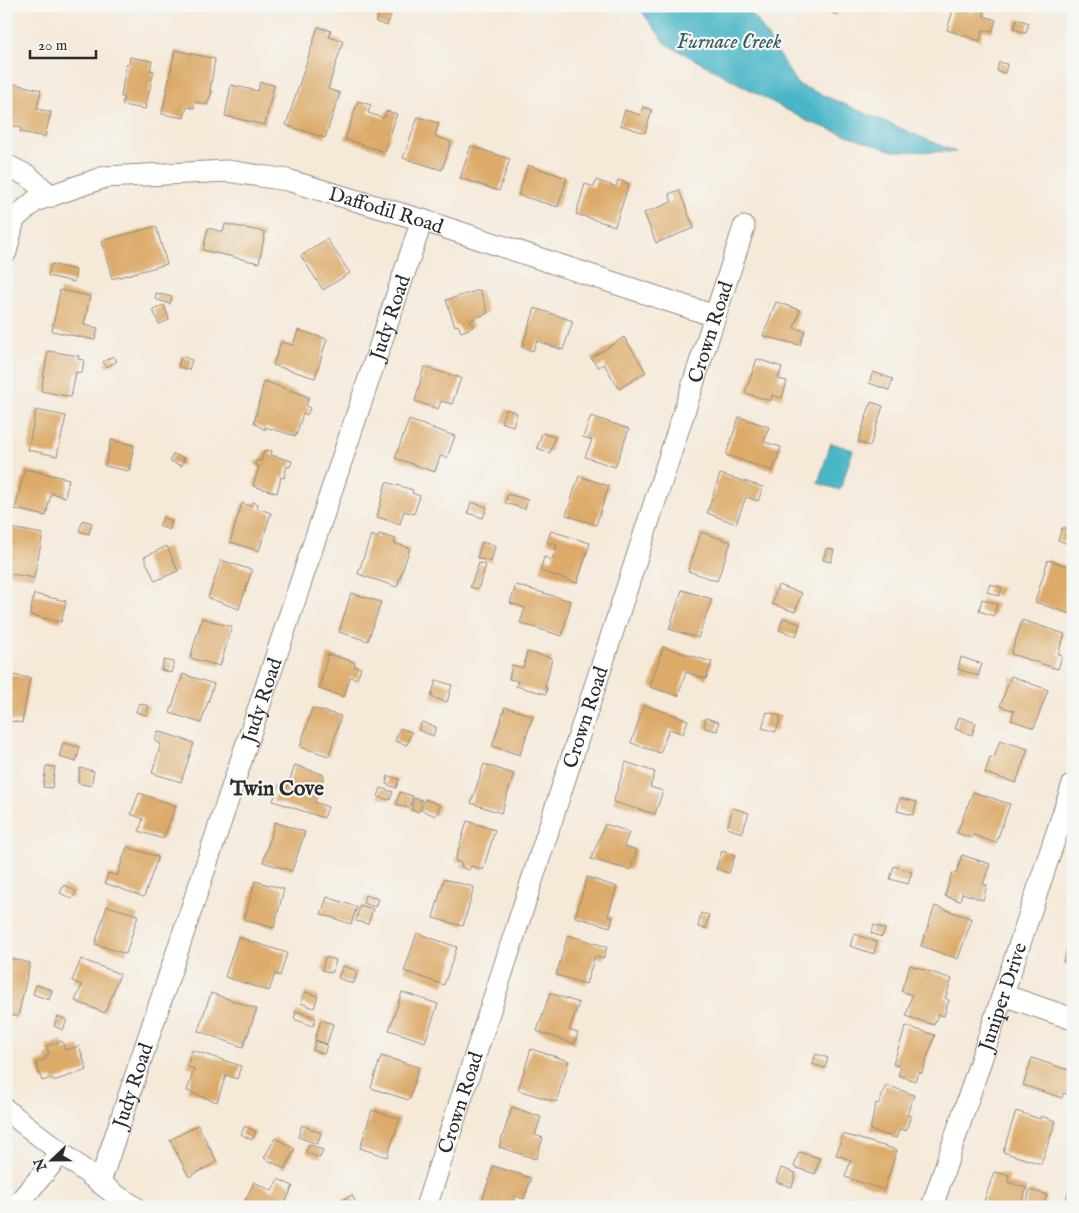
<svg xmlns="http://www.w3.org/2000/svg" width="1079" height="1213" font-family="'IM FELL English',serif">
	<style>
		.water { fill: #4ab6c7; stroke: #3a7079 }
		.building { fill: #dcab6a }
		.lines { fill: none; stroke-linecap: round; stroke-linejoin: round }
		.street-casing { stroke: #908a82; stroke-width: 23 }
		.street { stroke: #fff; stroke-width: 21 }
		.labels { text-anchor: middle; stroke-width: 4.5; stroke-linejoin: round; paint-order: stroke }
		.street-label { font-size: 20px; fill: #2b2b2b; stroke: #f6f6f2 }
		.water-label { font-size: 21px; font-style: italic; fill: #365c62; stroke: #f6f6f2 }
		.neighbourhood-label { font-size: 21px; font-weight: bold; fill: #2b2b2b; stroke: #f6f6f2 }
	</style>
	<rect width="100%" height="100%" fill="#f6f6f2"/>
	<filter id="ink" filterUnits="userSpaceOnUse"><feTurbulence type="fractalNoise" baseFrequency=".02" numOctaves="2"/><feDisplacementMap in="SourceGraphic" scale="10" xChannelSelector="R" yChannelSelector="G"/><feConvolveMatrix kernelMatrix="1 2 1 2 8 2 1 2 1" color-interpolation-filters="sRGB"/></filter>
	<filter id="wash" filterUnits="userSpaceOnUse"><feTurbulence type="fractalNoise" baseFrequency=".0096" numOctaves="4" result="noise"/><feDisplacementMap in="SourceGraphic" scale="20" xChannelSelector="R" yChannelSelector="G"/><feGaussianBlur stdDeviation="1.12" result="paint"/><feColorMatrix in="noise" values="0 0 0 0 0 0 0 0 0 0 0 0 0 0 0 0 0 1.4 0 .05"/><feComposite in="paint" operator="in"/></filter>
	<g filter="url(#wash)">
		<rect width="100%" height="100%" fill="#f5e9d8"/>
		<g class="water">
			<polygon points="638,6 744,6 757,20 797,84 956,152 893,151 809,122 666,44"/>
			<polygon points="831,443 853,450 840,490 818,483"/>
		</g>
		<g id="blocks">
			<g class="building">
				<polygon points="381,6 394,6 387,26 376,22"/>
				<polygon points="816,6 841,6 837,15"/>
				<polygon points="954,7 971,13 973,9 985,12 984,16 996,20 992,32 983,30 980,41 947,30"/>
				<polygon points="1017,19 1029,23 1026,33 1014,29"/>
				<polygon points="318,27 331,31 329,37 343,41 328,89 340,93 325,138 286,125"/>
				<polygon points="175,50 215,59 210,91 212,91 207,105 195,102 194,108 187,107 184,118 162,114"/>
				<polygon points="130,57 152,61 150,70 154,71 145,109 122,105 124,97 121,97 126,65 129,65"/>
				<polygon points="999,62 1007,64 1005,73 997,71"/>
				<polygon points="6,82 41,90 37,109 51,112 45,137 20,132 21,128 11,125 6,118"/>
				<polygon points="260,82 274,85 265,125 225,116 231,85 258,91"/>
				<polygon points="358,101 371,105 368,113 384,118 386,111 397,114 385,152 345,139"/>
				<polygon points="643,107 652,110 645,133 620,125 625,110 640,115"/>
				<polygon points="418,117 439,123 435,136 451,142 442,170 403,158"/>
				<polygon points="471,146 510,159 499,191 460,178"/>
				<polygon points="528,165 567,178 558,207 518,195"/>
				<polygon points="596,180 616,187 618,180 629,184 615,226 576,214 585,184 594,187"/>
				<polygon points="679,190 694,228 656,243 644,213 672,202 669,194"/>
				<polygon points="225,224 265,232 259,263 203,250 208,228 223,232"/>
				<polygon points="156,226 167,264 112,279 102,241"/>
				<polygon points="327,239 350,273 323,290 301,256"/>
				<polygon points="51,264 76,270 74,282 48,276"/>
				<polygon points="60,290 90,296 84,325 98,328 95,340 52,331"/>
				<polygon points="480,290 488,313 470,320 473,327 461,332 458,325 455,326 446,300"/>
				<polygon points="156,293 172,297 170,304 155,299"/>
				<polygon points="776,302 800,310 794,328 805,331 800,345 763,336"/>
				<polygon points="164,305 169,320 159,324 153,310"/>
				<polygon points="535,308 573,321 563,350 537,341 533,351 522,347"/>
				<polygon points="298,330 327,339 315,378 273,365 281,342 293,345"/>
				<polygon points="624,337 646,372 619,389 604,364 598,367 591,358"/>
				<polygon points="48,351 79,356 78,359 84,360 82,373 76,372 71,397 41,391"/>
				<polygon points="113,356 117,361 107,367 103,362"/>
				<polygon points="181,356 192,360 189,370 178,367"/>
				<polygon points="757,359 782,367 778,379 787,381 782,398 772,395 771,401 745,393"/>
				<polygon points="424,367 461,378 452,404 441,401 438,409 415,401"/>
				<polygon points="873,372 893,379 889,390 869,383"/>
				<polygon points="264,381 309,397 306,406 310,408 307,415 303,413 296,436 265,427 265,430 254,423"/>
				<polygon points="871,402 883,406 870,446 858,442"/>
				<polygon points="506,409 517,413 513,426 501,422"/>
				<polygon points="36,410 66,416 57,456 28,450"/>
				<polygon points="591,416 629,429 615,467 585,457 592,440 583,437"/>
				<polygon points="739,417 769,427 764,442 781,447 773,471 726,455"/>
				<polygon points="409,420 455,436 447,458 440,456 435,472 395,458"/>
				<polygon points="542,433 555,437 550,453 537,448"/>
				<polygon points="111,440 134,445 129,471 105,466"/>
				<polygon points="267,450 272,451 271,455 292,461 290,467 287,466 284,478 281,477 277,493 253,486 259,466 255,465 256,460 261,461 264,451"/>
				<polygon points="173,454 184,458 182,466 170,461"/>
				<polygon points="25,469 69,479 65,497 51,493 46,516 15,509"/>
				<polygon points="720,474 763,487 758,501 746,497 736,524 707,513"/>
				<polygon points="579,476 609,486 596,525 566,515"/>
				<polygon points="386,482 413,490 412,493 420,496 414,514 404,511 400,524 377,517"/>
				<polygon points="508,494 528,500 525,509 505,503"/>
				<polygon points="253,502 258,504 257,508 271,513 259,551 230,542 242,503 251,506"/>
				<polygon points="471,502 487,507 483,518 468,513"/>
				<polygon points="163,517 172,521 169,530 159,526"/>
				<polygon points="83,520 92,523 89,534 79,531"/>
				<polygon points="1073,520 1073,546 1058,540 1062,528 1070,528"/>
				<polygon points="11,528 43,534 34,578 6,573 6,550"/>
				<polygon points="551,531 590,543 577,583 540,571 544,557 552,560 557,545 547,542"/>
				<polygon points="701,532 731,542 717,581 688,571"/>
				<polygon points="379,534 396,539 394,543 410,548 397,587 358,574 371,535 378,538"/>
				<polygon points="482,542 495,546 491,562 477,558"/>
				<polygon points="167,546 178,571 155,581 144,557"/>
				<polygon points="827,548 834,550 831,562 823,560"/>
				<polygon points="221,560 252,570 239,609 208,598"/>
				<polygon points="1048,560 1073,568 1073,615 1035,602"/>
				<polygon points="479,563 486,565 478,589 470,587"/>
				<polygon points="990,584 1002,588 999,596 987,592"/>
				<polygon points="516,585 571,601 562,636 520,623 525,608 510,603"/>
				<polygon points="778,585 802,593 795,612 772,604"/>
				<polygon points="682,590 712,599 698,638 669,629"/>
				<polygon points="351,593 381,602 368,641 339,632"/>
				<polygon points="34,594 66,601 61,622 30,615"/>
				<polygon points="982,599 997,604 994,616 979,611"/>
				<polygon points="202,618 232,627 220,666 190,658"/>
				<polygon points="783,618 800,624 796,636 779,630"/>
				<polygon points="1022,620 1065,634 1058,654 1062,656 1058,669 1011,654"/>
				<polygon points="663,647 712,662 706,679 686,672 678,696 650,687"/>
				<polygon points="527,652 552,658 545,688 547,688 546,694 516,686 518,681 509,679 512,665 523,668"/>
				<polygon points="328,654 355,662 354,666 361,668 357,679 350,677 344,697 319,689"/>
				<polygon points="961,657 982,664 978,676 958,669"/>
				<polygon points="164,660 174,662 171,673 161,670"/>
				<polygon points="6,674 30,678 22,723 6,720"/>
				<polygon points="183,674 214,684 201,723 170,713"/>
				<polygon points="1011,676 1048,690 1034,728 1011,720 1014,711 1000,706"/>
				<polygon points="436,680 452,685 447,702 431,697"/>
				<polygon points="139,703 149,706 146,715 136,712"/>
				<polygon points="644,705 688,720 683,734 669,729 660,753 631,743"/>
				<polygon points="505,707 533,716 520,755 492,746"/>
				<polygon points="312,708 341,716 329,756 300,747"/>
				<polygon points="767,712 781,716 776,732 762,728"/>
				<polygon points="959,717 976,723 972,735 955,729"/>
				<polygon points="706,718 719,722 717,731 704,728"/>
				<polygon points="422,722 436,727 433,736 418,730"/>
				<polygon points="400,728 412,732 407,745 395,741"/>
				<polygon points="158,731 194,743 181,782 152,773 161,744 155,741"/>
				<polygon points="1000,740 1028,749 1016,783 985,773 990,757 994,758"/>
				<polygon points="63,743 80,747 76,762 59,757"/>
				<polygon points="626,762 655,772 650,787 663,791 655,814 613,802"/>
				<polygon points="484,764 514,774 501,813 471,803"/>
				<polygon points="295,765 324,775 315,802 328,807 324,818 273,801 279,785 287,788"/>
				<polygon points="46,766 55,767 52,788 43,787"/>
				<polygon points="80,768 94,771 91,786 78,783"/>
				<polygon points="388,776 399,779 396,788 386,784"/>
				<polygon points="381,788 393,792 390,800 378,797"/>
				<polygon points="400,792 413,796 409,808 396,804"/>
				<polygon points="973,792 1010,804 996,843 973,835 972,838 957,833"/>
				<polygon points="139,793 176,806 163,839 139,831 143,819 131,814"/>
				<polygon points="414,798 422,800 419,812 411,810"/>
				<polygon points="900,798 917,802 913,815 897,811"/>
				<polygon points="425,799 440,805 436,816 421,810"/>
				<polygon points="733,808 749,813 742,833 727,828"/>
				<polygon points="467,821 495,830 483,870 471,866 469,870 461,867 462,863 455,861"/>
				<polygon points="275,822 305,832 292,871 263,862"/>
				<polygon points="605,824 629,832 624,846 637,850 630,870 591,859"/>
				<polygon points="127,847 158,857 144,897 105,883 108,873 117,876"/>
				<polygon points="722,851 735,855 729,873 716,869"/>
				<polygon points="962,855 990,864 983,884 987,885 983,900 962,893 960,901 945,896 952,873 956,874"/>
				<polygon points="894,866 912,872 908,884 890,879"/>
				<polygon points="587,877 617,887 608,916 613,917 610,927 575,917"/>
				<polygon points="444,879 474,887 463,926 433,918"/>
				<polygon points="255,881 284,889 274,928 244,920"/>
				<polygon points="64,885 76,891 72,899 60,893"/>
				<polygon points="365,895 378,899 375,907 363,903"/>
				<polygon points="327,897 357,907 351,924 321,914"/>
				<polygon points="360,905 373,909 368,924 356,921"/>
				<polygon points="107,906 138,915 126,954 95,944"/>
				<polygon points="935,906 972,919 958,959 921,946"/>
				<polygon points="701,913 709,915 706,929 698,927"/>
				<polygon points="874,925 885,929 882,937 871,933"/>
				<polygon points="417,933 457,947 444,985 404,971"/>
				<polygon points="854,934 877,942 874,954 850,946"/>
				<polygon points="568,935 607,947 603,959 595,956 586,984 556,975"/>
				<polygon points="238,937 287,953 280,976 275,974 269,991 225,977"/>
				<polygon points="1071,939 1073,939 1073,966 1063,962"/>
				<polygon points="6,957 30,963 18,1017 6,1014"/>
				<polygon points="325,957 336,960 332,973 322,970"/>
				<polygon points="81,959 120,974 105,1013 75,1001 82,985 72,981"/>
				<polygon points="910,965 952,979 945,998 949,1000 944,1016 938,1014 934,1025 906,1016 912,995 901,991"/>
				<polygon points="343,966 358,971 353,984 338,978"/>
				<polygon points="36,985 52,990 49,1000 33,994"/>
				<polygon points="305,992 318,996 314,1008 301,1003"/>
				<polygon points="402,992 438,1004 425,1042 389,1030"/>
				<polygon points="211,993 257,1009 243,1047 198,1031"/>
				<polygon points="550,993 579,1003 569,1030 578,1033 574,1044 537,1031"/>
				<polygon points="296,1011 316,1018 313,1026 294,1019"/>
				<polygon points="58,1016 67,1020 63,1030 54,1026"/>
				<polygon points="321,1020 333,1024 327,1044 315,1040"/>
				<polygon points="906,1026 935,1035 922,1073 918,1072 915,1081 898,1075 901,1067 893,1064"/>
				<polygon points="62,1041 65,1050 79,1046 87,1070 53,1081 52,1078 42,1081 36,1063 46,1059 45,1056 49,1054 46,1046"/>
				<polygon points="315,1041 327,1045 324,1054 313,1050"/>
				<polygon points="531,1049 569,1061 556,1102 518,1090"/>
				<polygon points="192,1050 241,1066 237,1079 226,1075 217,1102 187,1091 194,1069 187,1066"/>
				<polygon points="816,1054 828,1058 825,1068 812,1064"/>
				<polygon points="381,1056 419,1067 409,1100 371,1088"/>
				<polygon points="1032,1058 1071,1071 1069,1077 1073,1079 1073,1096 1063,1093 1062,1098 1023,1085"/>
				<polygon points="886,1085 914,1095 907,1115 911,1116 906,1131 900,1129 896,1138 870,1130 876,1103 879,1104"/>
				<polygon points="512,1107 541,1117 535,1135 543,1138 536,1159 499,1147"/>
				<polygon points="372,1110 400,1119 387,1157 360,1148"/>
				<polygon points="1016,1111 1040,1119 1041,1116 1056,1121 1041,1164 1003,1152"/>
				<polygon points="198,1125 217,1162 189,1177 170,1140"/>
				<polygon points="302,1125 321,1133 317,1144 298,1137"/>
				<polygon points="245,1126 256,1132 252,1140 241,1134"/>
				<polygon points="843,1134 897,1150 884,1190 845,1177 851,1160 836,1155"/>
				<polygon points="275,1138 295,1149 285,1169 264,1158"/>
				<polygon points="309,1144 323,1150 320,1158 306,1152"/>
				<polygon points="799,1152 820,1158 815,1174 794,1167"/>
				<polygon points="493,1166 531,1178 524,1199 515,1196 512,1207 481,1205"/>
				<polygon points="781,1168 796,1173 792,1187 776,1182"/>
				<polygon points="994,1172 1009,1175 1008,1182 1027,1188 1020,1207 982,1207"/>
				<polygon points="278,1179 293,1186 283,1207 247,1207 243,1205 254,1182 272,1191"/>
				<polygon points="1071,1183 1073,1184 1073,1207 1067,1207 1069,1200 1066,1199"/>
				<polygon points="1030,1190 1047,1195 1043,1207 1025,1206"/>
				<polygon points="352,1195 358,1207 329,1207"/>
				<polygon points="849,1201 865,1206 865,1207 847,1207"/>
			</g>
		</g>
	</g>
	<g filter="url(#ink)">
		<use href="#blocks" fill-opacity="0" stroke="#908a82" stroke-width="1"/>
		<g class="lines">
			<g class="street-casing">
				<g id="street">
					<polyline points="6,165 28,176 51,196"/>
					<path id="s1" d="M6,252L14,219L35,201L105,177L227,171L287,180L422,220L715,316"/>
					<polyline points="1003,995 1073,1019"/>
					<polyline points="6,1110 117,1196 135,1207"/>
					<path id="s2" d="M100,1182L422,220"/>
					<polyline points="15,1207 61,1153"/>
					<path id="s3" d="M426,1207L744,227"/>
					<path id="s4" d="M932,1207L1073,784"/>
				</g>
			</g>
			<use href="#street" class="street"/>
		</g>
	</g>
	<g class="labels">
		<g class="street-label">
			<text dy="7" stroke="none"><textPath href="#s1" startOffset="422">Daffodil Road</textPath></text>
			<text dy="7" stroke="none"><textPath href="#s2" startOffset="912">Judy Road</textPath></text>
			<text dy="7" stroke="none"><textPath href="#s3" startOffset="920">Crown Road</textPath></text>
			<text dy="7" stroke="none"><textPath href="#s2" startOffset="508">Judy Road</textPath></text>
			<text dy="7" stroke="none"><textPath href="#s3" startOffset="515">Crown Road</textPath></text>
			<text dy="7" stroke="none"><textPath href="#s4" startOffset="222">Juniper Drive</textPath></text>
			<text dy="7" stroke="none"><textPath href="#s2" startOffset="102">Judy Road</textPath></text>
			<text dy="7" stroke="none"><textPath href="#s3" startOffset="110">Crown Road</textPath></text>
		</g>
		<g class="water-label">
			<text x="729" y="48">Furnace Creek</text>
		</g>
		<g class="neighbourhood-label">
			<text x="277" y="795">Twin Cove</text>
		</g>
	</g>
	<rect width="1079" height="1213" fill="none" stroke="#f6f6f2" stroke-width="25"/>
	<g transform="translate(52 1160) rotate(248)" stroke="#f6f6f2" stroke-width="4" paint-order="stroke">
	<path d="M0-4L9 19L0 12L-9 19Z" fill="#2b2b2b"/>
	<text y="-8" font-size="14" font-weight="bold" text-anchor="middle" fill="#2b2b2b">N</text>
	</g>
	<path d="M30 50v8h66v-8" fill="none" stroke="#2b2b2b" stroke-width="2.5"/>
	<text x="38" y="50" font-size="15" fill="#2b2b2b" stroke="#f6f6f2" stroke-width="4" paint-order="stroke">20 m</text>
</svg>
